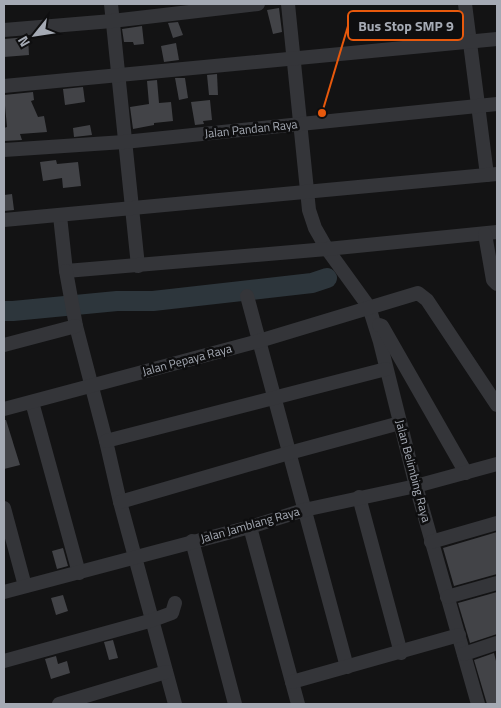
<svg xmlns="http://www.w3.org/2000/svg" width="501" height="708" font-family="'Titillium Web',sans-serif">
	<style>
		.lines { fill: none; stroke-linecap: round; stroke-linejoin: round }
		.river { stroke: #2d363c; stroke-width: 20 }
		.building { fill: #424347 }
		.minor { stroke: #343539; stroke-width: 14 }
		.labels { text-anchor: middle; stroke-width: 5; stroke-linejoin: round; paint-order: stroke }
		.street-label { font-size: 12px; fill: #a5aab4; stroke: #0e0e0f }
		.leader { fill: none; stroke: #e8590c; stroke-width: 2 }
		.callout-dot { fill: #e8590c; stroke: #0e0e0f; stroke-width: 2 }
		.callout { fill: #0e0e0f; stroke: #e8590c; stroke-width: 2 }
		.callout-label { font-size: 14px; text-anchor: middle; font-weight: bold; fill: #a5aab4 }
	</style>
	<rect width="100%" height="100%" fill="#131314"/>
	<g class="lines">
		<polyline class="river" points="4,311 13,311 117,301 153,301 312,283 327,278"/>
	</g>
	<g class="building">
		<polygon points="279,8 282,32 273,34 267,10"/>
		<polygon points="178,22 183,35 173,38 168,23"/>
		<polygon points="142,26 144,44 134,45 133,42 124,42 122,29"/>
		<polygon points="28,37 29,55 4,57 4,39"/>
		<polygon points="176,43 179,60 164,62 161,46"/>
		<polygon points="217,74 218,95 209,95 207,75"/>
		<polygon points="175,78 185,78 188,98 179,100"/>
		<polygon points="157,80 159,103 171,102 173,121 154,123 154,125 133,129 130,107 149,104 147,81"/>
		<polygon points="83,87 85,102 65,105 63,89"/>
		<polygon points="33,92 34,100 31,101 38,117 44,116 47,132 20,134 22,140 4,141 4,128 7,127 4,95"/>
		<polygon points="210,100 212,120 203,121 204,124 195,125 191,102"/>
		<polygon points="90,125 92,135 74,137 73,128"/>
		<polygon points="56,160 57,164 78,162 81,186 63,188 62,178 43,181 40,162"/>
		<polygon points="12,194 14,210 4,211 4,195"/>
		<polygon points="4,420 6,420 20,465 4,469"/>
		<polygon points="497,532 497,574 454,586 443,548"/>
		<polygon points="63,548 68,566 57,569 52,551"/>
		<polygon points="497,592 497,634 470,643 458,603"/>
		<polygon points="63,595 68,611 56,615 51,598"/>
		<polygon points="113,640 118,658 109,660 104,642"/>
		<polygon points="494,653 497,665 497,704 487,704 474,660"/>
		<polygon points="56,656 58,664 67,661 70,673 51,679 45,659"/>
	</g>
	<g class="lines">
		<g class="minor">
			<polyline points="111,4 138,266"/>
			<polyline points="288,4 309,210 315,228 327,249 369,307 380,342 416,486 478,704"/>
			<polyline points="465,4 487,175"/>
			<polyline points="4,30 112,21 258,4"/>
			<polyline points="4,86 497,39"/>
			<polyline points="4,150 124,142 497,104"/>
			<polyline points="60,216 66,271 327,249 497,232"/>
			<polyline points="4,220 497,174"/>
			<polyline points="485,234 493,280 497,284"/>
			<polyline points="66,271 76,326 106,441 120,502 175,704"/>
			<polyline points="247,296 347,667"/>
			<polyline points="379,325 382,326 466,473"/>
			<polyline points="4,345 76,326"/>
			<polyline points="32,402 79,573"/>
			<polyline points="4,409 259,341 418,293 427,300 497,405"/>
			<polyline points="106,441 386,369"/>
			<polyline points="359,497 401,653"/>
			<polyline points="120,502 289,453 400,423"/>
			<polyline points="4,508 25,586"/>
			<polyline points="250,527 298,704"/>
			<polyline points="192,541 235,704"/>
			<polyline points="431,542 497,523"/>
			<polyline points="4,592 250,527 304,510 416,486 497,464"/>
			<polyline points="447,597 497,583"/>
			<polyline points="464,654 497,643"/>
			<polyline points="4,661 153,620 172,613 175,603"/>
			<polyline points="292,682 459,635"/>
			<polyline points="59,704 166,672"/>
		</g>
	</g>
	<g class="labels">
		<g class="street-label">
			<text transform="translate(251 129) rotate(-6)" y="4">Jalan Pandan Raya</text>
			<text transform="translate(187 360) rotate(-15)" y="4">Jalan Pepaya Raya</text>
			<text transform="translate(413 471) rotate(75)" y="4">Jalan Belimbing Raya</text>
			<text transform="translate(250 525) rotate(-16)" y="4">Jalan Jamblang Raya</text>
		</g>
	</g>
	<path class="leader" d="M322 113L348 26"/>
	<circle class="callout-dot" cx="322" cy="113" r="5"/>
	<rect class="callout" x="348" y="11" width="115" height="29" rx="5"/>
	<g class="callout-label">
		<text x="406" y="31">Bus Stop SMP 9</text>
	</g>
	<rect width="501" height="708" fill="none" stroke="#a5aab4" stroke-width="10"/>
	<g transform="translate(35 35) rotate(240)" stroke="#0e0e0f" stroke-width="4" paint-order="stroke">
	<path d="M0-4L9 19L0 12L-9 19Z" fill="#a5aab4"/>
	<text y="-8" font-size="14" font-weight="bold" text-anchor="middle" fill="#a5aab4">N</text>
	</g>
</svg>
